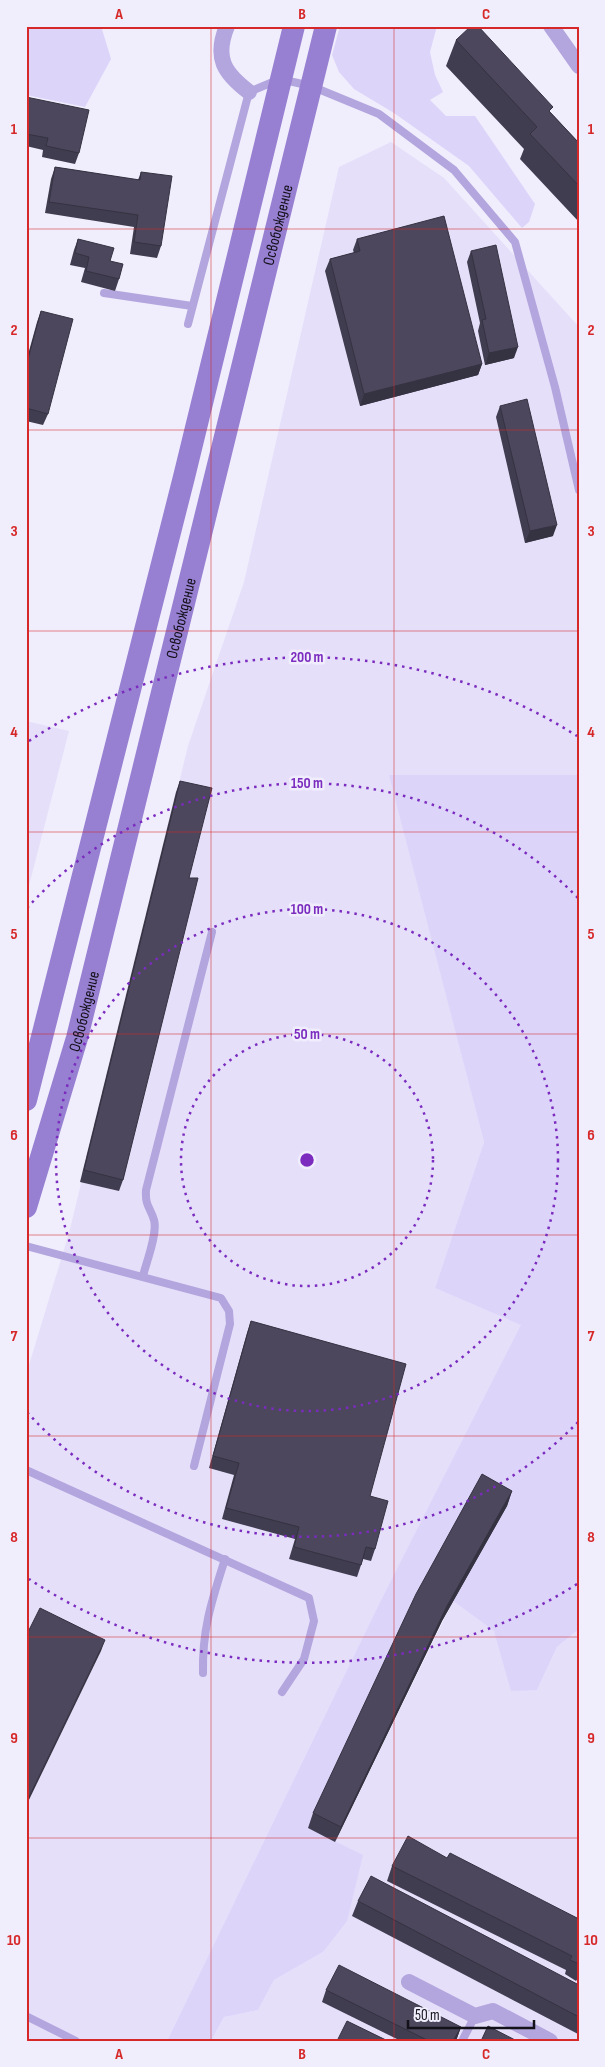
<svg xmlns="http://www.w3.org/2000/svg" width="605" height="2067" font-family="'Sofia Sans Condensed',sans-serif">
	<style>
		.built { fill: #e5dffa }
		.green { fill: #ddd4fa }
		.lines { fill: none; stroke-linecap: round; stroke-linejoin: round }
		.lane { stroke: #b3a5dd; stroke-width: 8 }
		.street { stroke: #b3a5dd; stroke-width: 16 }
		.secondary { stroke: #977fd1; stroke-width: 22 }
		.wall { fill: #413d50 }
		.shaded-wall { fill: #353241 }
		.building { fill: #4c475d; stroke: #353241 }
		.grid { fill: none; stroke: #d62828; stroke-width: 1; stroke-opacity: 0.55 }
		.ring { fill: none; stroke: #7b2cbf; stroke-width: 2.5; stroke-dasharray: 2.5 5 }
		.labels { text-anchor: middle; stroke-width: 5; stroke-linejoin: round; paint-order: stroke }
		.street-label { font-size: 16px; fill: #13111a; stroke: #f0edfd }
		.centre { fill: #7b2cbf; stroke: #f0edfd; stroke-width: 2.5 }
		.ring-label { font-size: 15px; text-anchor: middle; font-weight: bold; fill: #7b2cbf; stroke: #f0edfd; stroke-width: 5; stroke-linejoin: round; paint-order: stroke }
		.neatline { fill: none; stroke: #d62828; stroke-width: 2 }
		.grid-label { font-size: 16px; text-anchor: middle; font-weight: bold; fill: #d62828 }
	</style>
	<rect width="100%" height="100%" fill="#f0edfd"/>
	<g class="built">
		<polygon points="391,142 444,178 579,327 579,780 577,775 390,775 484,1142 435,1288 522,1325 379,1604 167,2041 26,2041 26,1375 69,1233 188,746 244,582 339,167"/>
		<polygon points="26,721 69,731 26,897"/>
		<polygon points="453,1601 494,1631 537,1690 557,1647 579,1629 579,2041 211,2041 224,2017 258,2010 274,1980 323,1952 362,1855 335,1842"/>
	</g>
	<g class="green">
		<polygon points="26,26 101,26 111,59 85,107 26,95"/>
		<polygon points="340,26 437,26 430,52 435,75 443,92 430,100 446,116 475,116 535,204 529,222 522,228 469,166 394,113 354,89 339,72 332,55"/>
		<polygon points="389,775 577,775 579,780 579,1629 557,1647 537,1690 511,1691 494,1631 453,1601 308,1828 363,1855 347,1921 323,1952 274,1980 258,2010 224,2017 211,2041 167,2041 379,1604 521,1325 435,1288 484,1142"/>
	</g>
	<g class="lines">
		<g class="lane">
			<polyline points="104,293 192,306"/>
			<polyline points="188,324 249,92 280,79 311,86 379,114 454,170 515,242 555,387 579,490"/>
			<polyline points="26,1246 221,1298 229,1311 230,1324 194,1466"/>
			<path d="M143,1276C146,1263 158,1233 154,1220C150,1207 145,1206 146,1190L212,932"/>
			<polyline points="26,1470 309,1598 314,1621 304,1659 282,1692"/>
			<path d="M203,1673C202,1629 212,1600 225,1559"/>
			<polyline points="26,2016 76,2041"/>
			<polyline points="462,2041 475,2016"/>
		</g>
		<g class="street">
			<path d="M227,26C214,58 224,73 249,92"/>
			<polyline points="551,26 579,66"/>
			<polyline points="409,1982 475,2016 493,2011 550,2041"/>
		</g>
		<g class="secondary">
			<polyline points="26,1100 184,477 294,26"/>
			<path id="s1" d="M26,1207L77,1038L326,26"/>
		</g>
	</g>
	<g class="wall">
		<polygon points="456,40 551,113 579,143 579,222 520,159 524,149 446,66"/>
		<polygon points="26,97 79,153 75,164 42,157 43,150 26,146"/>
		<polygon points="55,167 138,180 141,172 161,246 157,258 130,254 134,227 45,213 51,179"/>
		<polygon points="78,239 110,261 119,279 115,291 81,282 85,268 70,265 74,250"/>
		<polygon points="357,239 482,364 478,375 360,406 325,271 330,259 354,253 353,250"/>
		<polygon points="471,251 514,358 485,365 478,331 480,323 467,262"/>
		<polygon points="41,311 48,414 43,425 26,421 26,362 37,322"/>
		<polygon points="500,406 553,536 525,543 496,417"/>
		<polygon points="180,781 189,878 123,1180 119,1191 80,1182 176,792"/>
		<polygon points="251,1321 370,1496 375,1549 371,1561 363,1559 357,1577 289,1559 295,1539 222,1519 234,1475 209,1468 247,1333"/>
		<polygon points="512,1491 507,1506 442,1621 335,1842 308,1828 313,1813"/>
		<polygon points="447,1858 579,1919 579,1977 576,1981 565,1974 566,1970 387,1881 392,1866"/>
		<polygon points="358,1901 579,1985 579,2033 578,2034 352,1916"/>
		<polygon points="326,1990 461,2027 456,2041 401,2041 322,2002"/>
	</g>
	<g class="shaded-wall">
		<polygon points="518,347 514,358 485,365 489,353"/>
		<polygon points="482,364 478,375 360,406 364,394"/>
		<polygon points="557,525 553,536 525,543 530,531"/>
		<polygon points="512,1491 507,1506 442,1621 335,1842 341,1827 447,1606"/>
		<polygon points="105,1640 101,1651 26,1806 26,1803"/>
		<polygon points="461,2027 457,2038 456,2041 453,2041"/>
	</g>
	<g class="building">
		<polygon points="471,26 478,26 553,107 549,111 579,143 579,186 530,134 537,127 456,40"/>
		<polygon points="26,97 89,110 79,153 46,146 48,138 26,134"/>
		<polygon points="55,167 140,180 141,172 172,176 161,246 134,242 138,215 49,202"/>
		<polygon points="444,216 482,364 364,394 330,259 360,251 357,239"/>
		<polygon points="78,239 114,248 110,261 123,264 119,279 86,271 89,257 75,253"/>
		<polygon points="496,245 518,347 489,353 482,320 486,319 471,251"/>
		<polygon points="41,311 73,319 48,414 26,408 26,366"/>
		<polygon points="527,399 557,525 530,531 500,406"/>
		<polygon points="180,781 212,788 189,878 198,878 123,1180 84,1170"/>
		<polygon points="251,1321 406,1364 370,1496 388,1501 375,1549 366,1547 361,1565 294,1547 299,1527 226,1508 239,1463 213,1456"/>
		<polygon points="482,1474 512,1491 447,1606 341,1827 313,1813 416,1594"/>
		<polygon points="40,1608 105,1640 26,1803 26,1636"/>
		<polygon points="408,1836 447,1858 450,1853 579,1919 579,1964 570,1960 572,1956 392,1866"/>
		<polygon points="371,1876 579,1985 579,2017 358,1901"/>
		<polygon points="339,1965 461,2027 453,2041 429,2041 326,1990"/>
		<polygon points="347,2021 388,2041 337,2041"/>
		<polygon points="488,2026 517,2041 481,2041"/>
	</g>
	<path class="grid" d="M211,26V2041M394,26V2041M26,229H579M26,430H579M26,631H579M26,832H579M26,1034H579M26,1235H579M26,1436H579M26,1637H579M26,1838H579"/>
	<g class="ring">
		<circle cx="307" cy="1160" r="126"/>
		<circle cx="307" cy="1160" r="251"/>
		<path d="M578 1422A377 377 0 0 1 27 1412M27 908A377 377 0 0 1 578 898"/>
		<path d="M577 1584A503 503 0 0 1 29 1579M29 741A503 503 0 0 1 577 736"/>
	</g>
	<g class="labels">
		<g class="street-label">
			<text dy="6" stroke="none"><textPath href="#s1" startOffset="1014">Освобождение</textPath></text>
			<text dy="6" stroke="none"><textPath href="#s1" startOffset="609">Освобождение</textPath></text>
			<text dy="6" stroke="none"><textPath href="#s1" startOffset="204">Освобождение</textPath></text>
		</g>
	</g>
	<circle cx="307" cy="1160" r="8" class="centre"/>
	<g class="ring-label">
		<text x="307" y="662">200 m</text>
		<text x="307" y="788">150 m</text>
		<text x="307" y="914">100 m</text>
		<text x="307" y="1039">50 m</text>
	</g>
	<rect width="605" height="2067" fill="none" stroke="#f0edfd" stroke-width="55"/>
	<path d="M408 2020v8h126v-8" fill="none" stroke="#13111a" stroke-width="2.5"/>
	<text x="415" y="2020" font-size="15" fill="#13111a" stroke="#f0edfd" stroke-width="4" paint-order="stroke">50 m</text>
	<rect x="28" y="28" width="550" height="2012" class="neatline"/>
	<g class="grid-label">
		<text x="119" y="19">A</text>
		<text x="302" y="19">B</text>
		<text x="486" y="19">C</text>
		<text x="14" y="134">1</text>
		<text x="591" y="134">1</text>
		<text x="14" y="335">2</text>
		<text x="591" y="335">2</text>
		<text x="14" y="536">3</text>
		<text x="591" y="536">3</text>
		<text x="14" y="737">4</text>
		<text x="591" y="737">4</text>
		<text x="14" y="939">5</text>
		<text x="591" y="939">5</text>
		<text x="14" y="1140">6</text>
		<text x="591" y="1140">6</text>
		<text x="14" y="1341">7</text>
		<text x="591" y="1341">7</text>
		<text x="14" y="1542">8</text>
		<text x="591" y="1542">8</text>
		<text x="14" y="1743">9</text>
		<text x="591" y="1743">9</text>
		<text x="14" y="1945">10</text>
		<text x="591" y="1945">10</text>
		<text x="119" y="2059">A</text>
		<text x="302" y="2059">B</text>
		<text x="486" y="2059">C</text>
	</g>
</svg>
